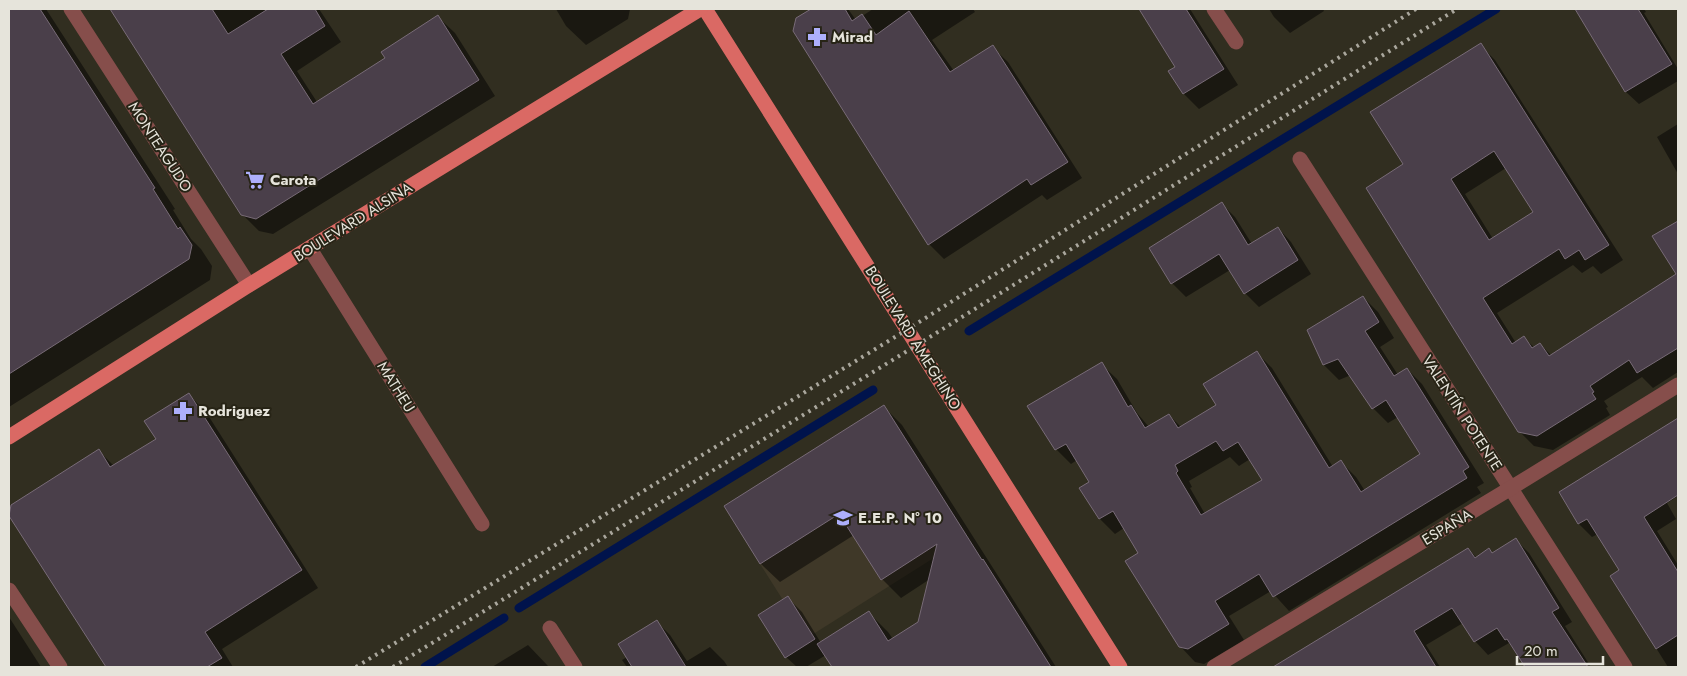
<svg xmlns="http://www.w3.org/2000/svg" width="1687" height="676" font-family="Jost,sans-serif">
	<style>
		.education { fill: #3f3828 }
		.shadow { fill: #0007; fill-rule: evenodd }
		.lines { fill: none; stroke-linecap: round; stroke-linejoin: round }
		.stream { stroke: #00134c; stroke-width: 9 }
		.building { fill: #4a3f4a; stroke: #786b77; fill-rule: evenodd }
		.minor { stroke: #864e4b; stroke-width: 15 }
		.major { stroke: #da6964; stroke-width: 15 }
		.rail { stroke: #aaa79d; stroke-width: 4; stroke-dasharray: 2.5 5; stroke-linecap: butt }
		.labels { text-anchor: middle; stroke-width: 4; stroke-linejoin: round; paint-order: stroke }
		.poi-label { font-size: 15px; font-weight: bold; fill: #e6e4db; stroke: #272416; text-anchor: start }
		.street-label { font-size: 15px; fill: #e6e4db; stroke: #272416 }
	</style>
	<rect width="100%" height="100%" fill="#312e20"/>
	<polygon class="education" points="884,405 967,537 807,638 724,507"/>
	<g class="shadow">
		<polygon points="9,9 46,9 175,209 173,210 191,239 201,249 212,266 210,280 9,407"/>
		<polygon points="112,9 319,9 341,42 297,71 317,102 386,58 438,17 455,33 495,96 273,234 259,231 242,214"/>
		<polygon points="556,9 630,9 628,19 586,45 566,26"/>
		<polygon points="813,9 848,9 856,20 873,9 973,9 975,12 932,40 954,71 992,47 1008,62 1082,178 1047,200 1042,195 944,259 929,244 797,19"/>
		<polygon points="1140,9 1190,9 1238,85 1199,109 1184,94 1170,71 1177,67"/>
		<polygon points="1269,9 1323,9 1324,11 1290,33 1274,17"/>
		<polygon points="1576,9 1644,9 1646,12 1644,13 1678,69 1678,81 1639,104 1626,92"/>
		<path d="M1480,45L1495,60L1623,260L1601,274L1593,266L1582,273L1573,265L1497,313L1516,343L1524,338L1535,348L1540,344L1552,356L1677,274L1654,237L1678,222V372L1653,388L1642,377L1604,401L1608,407L1606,408L1610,415L1553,450L1534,446L1519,431L1404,165ZM1506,168L1535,212L1493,239L1465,194Z"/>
		<polygon points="1678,124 1678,174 1657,137"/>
		<polygon points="1221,203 1235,217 1252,244 1278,228 1291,242 1311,274 1259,307 1245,293 1230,270 1186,297 1172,283"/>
		<path d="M1363,297L1378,312L1394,338L1380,347L1398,375L1407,369L1422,384L1484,483L1477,487L1481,493L1289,611L1271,591L1229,616L1244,640L1204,664L1195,662L1180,646L1140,553L1124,528L1115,534L1100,519L1081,488L1091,482L1077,460L1071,464L1056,449L1101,364L1117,379L1137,413L1149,427L1169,415L1181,427L1217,405L1257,353L1272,368L1333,467L1341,462L1356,477L1365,491L1422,455L1398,417L1388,423L1373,408L1351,375L1339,380L1324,365ZM1230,457L1239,466L1250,459L1263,481L1205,514L1190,488L1192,487L1189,481Z"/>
		<polygon points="188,394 206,412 318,588 222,649 233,667 107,667 10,515 99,451 114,466 157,439"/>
		<polygon points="883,406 902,425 1056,667 834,667 826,655 806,667 797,667 786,657 788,598 802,612 821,643 869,613 888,632 893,639 919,623 930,579 901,598 882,579 854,535 780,582 761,564 725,507"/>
		<polygon points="1678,419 1678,496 1667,503 1676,519 1657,531 1678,565 1678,667 1668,667 1611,576 1620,570 1598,534 1592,537 1579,524 1560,493"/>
		<polygon points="1516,540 1529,553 1572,622 1565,626 1591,667 1526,667 1509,643 1488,655 1475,641 1463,623 1426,645 1440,667 1275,667 1468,549 1477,558 1489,550 1493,554"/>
		<polygon points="9,617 41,667 9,667"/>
		<polygon points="656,621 670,635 687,661 710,647 724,661 728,667 627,667 622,660 627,657"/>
		<polygon points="528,645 549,667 492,667"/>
	</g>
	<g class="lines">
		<g class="stream">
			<polyline points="969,331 1496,9"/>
			<polyline points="519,608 873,390"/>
			<polyline points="425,667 504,618"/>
		</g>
	</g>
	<g class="building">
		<polygon points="9,9 40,9 155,188 153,189 178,229 180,227 192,245 189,259 9,374"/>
		<polygon points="110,9 212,9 228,34 268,9 315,9 325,26 281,54 313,104 385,58 381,52 438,15 479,80 256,219 241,215"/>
		<polygon points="811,9 845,9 852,21 862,14 876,35 909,11 950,72 993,45 1068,162 1031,185 1027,179 928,245 793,31 796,18"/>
		<polygon points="1139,9 1186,9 1224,69 1183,94 1168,71 1175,67"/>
		<polygon points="1575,9 1638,9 1672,64 1625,92"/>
		<path d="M1481,43L1609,245L1585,260L1579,250L1565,259L1559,249L1483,298L1512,344L1524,336L1532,348L1540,343L1549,356L1676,274L1652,236L1678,221V348L1637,373L1629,360L1590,386L1594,392L1592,393L1596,399L1537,436L1518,432L1366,188L1403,164L1370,112ZM1494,151L1533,212L1489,240L1451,179Z"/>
		<polygon points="1222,202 1248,245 1278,227 1298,260 1244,294 1219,254 1171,284 1149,248"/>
		<path d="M1363,296L1379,322L1365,331L1394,376L1407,368L1469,467L1463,471L1467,478L1273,597L1259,574L1215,601L1229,624L1188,649L1179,647L1125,561L1138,553L1113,511L1099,519L1079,488L1089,482L1066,444L1055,450L1027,406L1102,362L1128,407L1131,405L1145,428L1169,414L1178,428L1216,405L1203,384L1257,351L1329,468L1341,460L1361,492L1420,454L1386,400L1372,409L1338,359L1323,365L1307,330ZM1216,441L1223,451L1238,442L1262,480L1201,515L1176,473L1178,471L1175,465Z"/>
		<polygon points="189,393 302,570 205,632 222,658 207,667 106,667 9,516 11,505 99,449 110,467 156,439 144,421"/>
		<polygon points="884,405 982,560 983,559 1051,667 832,667 817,644 869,611 888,641 918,622 937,544 881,580 839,514 760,564 724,506"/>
		<polygon points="1678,418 1678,495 1644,517 1678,572 1678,635 1656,649 1610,576 1619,570 1587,519 1578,524 1559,492"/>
		<polygon points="1516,538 1559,608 1552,612 1588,667 1525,667 1507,639 1505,640 1497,628 1474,642 1452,608 1414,631 1436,667 1273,667 1468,548 1475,558 1489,548 1492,553"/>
		<polygon points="788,596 815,639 785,658 758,615"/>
		<polygon points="657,620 686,667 632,667 618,644"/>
	</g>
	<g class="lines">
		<g class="minor">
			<polyline points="71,9 249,285"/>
			<polyline points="1214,9 1236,42"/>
			<polyline points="1300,159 1625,667"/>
			<polyline points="310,249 482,524"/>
			<polyline points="9,590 60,667"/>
			<polyline points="550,628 575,667"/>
			<polyline points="1214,667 1511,488 1678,385"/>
		</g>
		<g class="major">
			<polyline points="705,9 1120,667"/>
			<polyline points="9,437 249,285 700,9"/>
		</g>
		<g class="rail">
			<polyline points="356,667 908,329 1416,9"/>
			<polyline points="393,667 917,345 1457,9"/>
		</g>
	</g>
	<defs>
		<g id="pharmacy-bare" transform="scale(1.5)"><path d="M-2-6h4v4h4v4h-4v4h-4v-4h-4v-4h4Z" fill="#adaffb" stroke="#272416" stroke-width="2.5" paint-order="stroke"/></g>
		<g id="supermarket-bare" transform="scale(1.5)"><path d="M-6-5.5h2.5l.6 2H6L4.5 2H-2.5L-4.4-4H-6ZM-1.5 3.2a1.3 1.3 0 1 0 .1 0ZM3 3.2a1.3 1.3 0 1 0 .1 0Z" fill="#adaffb" stroke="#272416" stroke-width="2.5" paint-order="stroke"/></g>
		<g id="school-bare" transform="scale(1.5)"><path d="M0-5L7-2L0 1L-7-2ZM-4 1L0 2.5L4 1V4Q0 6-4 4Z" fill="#adaffb" stroke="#272416" stroke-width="2.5" paint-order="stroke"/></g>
	</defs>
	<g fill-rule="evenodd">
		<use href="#pharmacy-bare" x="817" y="37"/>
		<use href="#supermarket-bare" x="255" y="180"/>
		<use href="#pharmacy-bare" x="183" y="411"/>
		<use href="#school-bare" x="843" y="518"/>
	</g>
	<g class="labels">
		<g class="poi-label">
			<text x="832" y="42">Mirad</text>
			<text x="270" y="185">Carota</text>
			<text x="198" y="416">Rodriguez</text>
			<text x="858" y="523">E.E.P. N° 10</text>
		</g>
		<g class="street-label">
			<text transform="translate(160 147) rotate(57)" y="5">MONTEAGUDO</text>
			<text transform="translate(353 222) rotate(-32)" y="5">BOULEVARD ALSINA</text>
			<text transform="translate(913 338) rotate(58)" y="5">BOULEVARD AMEGHINO</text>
			<text transform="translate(396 387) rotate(58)" y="5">MATHEU</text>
			<text transform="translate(1462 413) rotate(57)" y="5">VALENTÍN POTENTE</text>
			<text transform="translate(1447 527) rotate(-31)" y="5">ESPAÑA</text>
		</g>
	</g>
	<rect width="1687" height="676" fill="none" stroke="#e6e4db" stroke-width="20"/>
	<path d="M1517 656v8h86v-8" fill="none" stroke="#e6e4db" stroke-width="2.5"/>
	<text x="1524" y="656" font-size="15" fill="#e6e4db" stroke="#272416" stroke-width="4" paint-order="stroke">20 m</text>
</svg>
